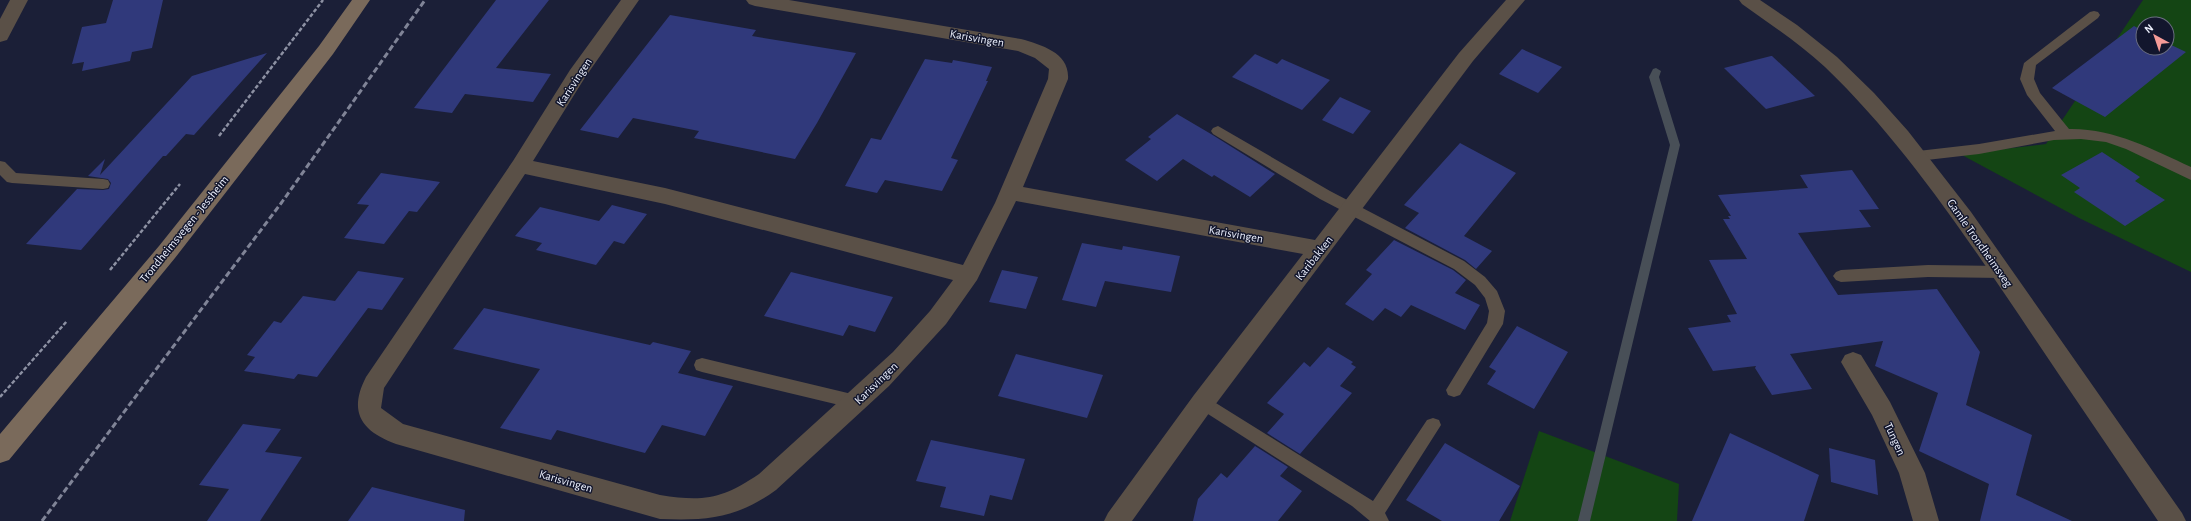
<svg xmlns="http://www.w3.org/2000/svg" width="2191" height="521" font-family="'Alegreya Sans',sans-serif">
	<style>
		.green { fill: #144514; fill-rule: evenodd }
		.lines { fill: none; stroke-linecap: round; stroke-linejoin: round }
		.stream { fill: #484f57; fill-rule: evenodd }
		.building { fill: #30397b }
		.path { stroke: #8d91a3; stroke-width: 2.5; stroke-dasharray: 4 2; stroke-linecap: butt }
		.service { fill: #5a5047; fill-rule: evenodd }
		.minor { fill: #5a5047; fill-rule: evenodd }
		.secondary { fill: #7a6a5b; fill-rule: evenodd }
		.rail { stroke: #808497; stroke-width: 3; stroke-dasharray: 6 3; stroke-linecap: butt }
		.labels { text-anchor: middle; stroke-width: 3; stroke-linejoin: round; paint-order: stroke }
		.street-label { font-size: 12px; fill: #edf1fe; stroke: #12162d }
	</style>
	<rect width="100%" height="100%" fill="#1b1f37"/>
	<g class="green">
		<path d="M2143,0H2191V272L2079,218L1960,154L2046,144ZM2143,24H2167V48H2143Z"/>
		<polygon points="1539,431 1679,484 1677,521 1510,521"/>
	</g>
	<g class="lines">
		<polygon class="stream" points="1656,68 1661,71 1659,77 1680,145 1590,521 1578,521 1670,145 1649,77 1653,69"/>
	</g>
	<g class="building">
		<polygon points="113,0 163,0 152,48 132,52 130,61 82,71 84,62 72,64 82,27 106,23"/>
		<polygon points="496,0 549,0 496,68 551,74 533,102 465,94 452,113 414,108"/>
		<polygon points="670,15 756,30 752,36 856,53 817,123 795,159 694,138 699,131 633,118 618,138 580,130"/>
		<polygon points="2134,26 2143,31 2143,48 2167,48 2167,43 2186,52 2105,117 2052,88"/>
		<polygon points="1522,49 1562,67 1538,93 1499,74"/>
		<polygon points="267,53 194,135 186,134 166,156 163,156 81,250 26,244 77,189 103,190 109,189 111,183 108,179 88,176 105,159 100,175 192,76"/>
		<polygon points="1255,54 1277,64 1282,59 1330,80 1302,110 1232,77"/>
		<polygon points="1771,56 1772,56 1815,96 1766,109 1724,68"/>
		<polygon points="925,59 952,63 953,60 992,67 986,81 988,81 951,158 958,160 942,191 885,180 877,193 845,186 871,138 881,140"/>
		<polygon points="1340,97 1371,111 1353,134 1322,120"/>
		<polygon points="1177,114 1211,134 1275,174 1250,197 1214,175 1212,177 1183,159 1157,181 1125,160 1151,139 1148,137"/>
		<polygon points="1460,143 1516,173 1464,236 1492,251 1476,269 1465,260 1405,228 1419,213 1404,205"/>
		<polygon points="2102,152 2140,177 2135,181 2165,200 2125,226 2074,192 2080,188 2061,175"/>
		<polygon points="1852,170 1879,209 1859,210 1871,227 1798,233 1838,295 1937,289 1980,352 1966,405 2032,435 2016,495 2072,521 1980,521 1989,484 1919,451 1938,393 1875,366 1883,341 1790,354 1812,389 1772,395 1755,368 1756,366 1713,371 1688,328 1731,322 1727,315 1737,314 1709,260 1747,259 1723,219 1730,219 1728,216 1731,216 1718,195 1808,188 1800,175"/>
		<polygon points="381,173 440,182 417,212 409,211 384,244 344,238 369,205 357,204"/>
		<polygon points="612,205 647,214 624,244 614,241 596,265 536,250 542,243 515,236 540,207 599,221"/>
		<polygon points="1394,240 1453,270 1466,280 1455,293 1480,305 1465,330 1411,305 1401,317 1385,308 1373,321 1345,304 1372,274 1366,270"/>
		<polygon points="1082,243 1122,250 1123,246 1180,256 1171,292 1105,281 1096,307 1062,300"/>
		<polygon points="1002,270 1038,277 1026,309 989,302"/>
		<polygon points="358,271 404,278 382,310 368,308 317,377 298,374 294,379 244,371 255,357 247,355 274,321 281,323 303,296 335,301"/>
		<polygon points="791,272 893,297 875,332 849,325 843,336 764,316"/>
		<polygon points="484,308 650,345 653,342 691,351 678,373 733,386 705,436 662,425 645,453 557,430 551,440 500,428 540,369 453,349"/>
		<polygon points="1517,326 1568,352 1534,409 1487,384 1496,371 1489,367"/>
		<polygon points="1328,347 1353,362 1351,364 1356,367 1340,386 1352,393 1300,454 1267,433 1284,414 1267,403 1304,362 1310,367"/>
		<polygon points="1016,354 1103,375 1087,418 998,396"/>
		<polygon points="243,424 281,429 265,452 302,457 260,521 207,521 229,489 199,485"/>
		<polygon points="1730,433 1819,475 1804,521 1692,521"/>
		<polygon points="931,440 1025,459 1012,500 990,495 984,516 940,507 946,487 916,481"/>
		<polygon points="1445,443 1520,486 1499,521 1442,521 1406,500"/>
		<polygon points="1255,446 1288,467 1280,476 1302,491 1278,521 1193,521 1198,499 1221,473 1227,478"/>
		<polygon points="1829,448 1875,460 1878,495 1831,482"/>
		<polygon points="372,487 465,510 464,521 348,521"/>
	</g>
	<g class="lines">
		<g class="path">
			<polyline points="219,136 323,0"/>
			<polyline points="110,270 180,184"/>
			<polyline points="0,397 67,321"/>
		</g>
		<g class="service">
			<path d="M2094,11L2098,12L2100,15L2098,18L2036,65L2034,79L2040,93L2069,129C2113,128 2152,149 2191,167V180L2126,149L2106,142L2081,139L2054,140L1979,154L1918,161L1913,159L1911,156L1913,153L1918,151L1979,144L2055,131L2027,95L2020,79L2024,63L2090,12Z"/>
			<polygon points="1218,126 1330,191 1464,261 1485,277 1497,291 1505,311 1503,324 1460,395 1454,397 1448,395 1446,390 1487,323 1489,311 1485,298 1475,285 1454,269 1320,199 1213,134 1211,131 1213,128"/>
			<polygon points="0,161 5,162 16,173 103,179 108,180 110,184 108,188 103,189 12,183 7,182 0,175"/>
			<polygon points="1928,265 2002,266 2007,268 2010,272 2007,276 2002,278 1928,277 1841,282 1836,280 1833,276 1836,272 1841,270"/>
			<polygon points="702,358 856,395 862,397 864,402 862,407 856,409 702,372 696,370 694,365 696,360"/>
			<polygon points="1203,395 1373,501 1427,420 1433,418 1439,420 1441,425 1385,513 1389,521 1370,521 1352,506 1197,407 1195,402 1197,397"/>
		</g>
		<g class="minor">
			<polygon points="10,0 28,0 7,40 0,42 0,19"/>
			<path d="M621,0H639L584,79L533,161L665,188L963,265L995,203L1048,79L1049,69L1035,58L1018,51L755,6L749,4L746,0H789L1021,39C1042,45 1070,53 1068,79L1023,187L1315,240L1459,53L1506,0H1525L1473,61L1212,409L1132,521H1104L1108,513L1194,395L1303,254L1016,201L977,280L946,324L889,386L776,490C737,518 708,521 660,519L396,444C361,431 348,412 366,377L513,161L570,70ZM525,174L665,204L953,280L930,311L893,352L759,474C722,499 704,502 660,495L403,424L381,408L384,388Z"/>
			<path d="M1739,0H1760L1797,25L1837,57L1874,93L1908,131L1971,212L2182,513L2186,521H2158C2112,452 2065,384 2019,315C1960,228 1901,140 1825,67C1799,43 1770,24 1742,4Z"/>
			<polygon points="1853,352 1861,355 1890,402 1925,473 1939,521 1913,521 1899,473 1872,415 1841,362 1845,355"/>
		</g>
		<polygon class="secondary" points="352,0 370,0 333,54 175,258 9,460 0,463 0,434 159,246 319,46"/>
		<polyline class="rail" points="42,521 282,202 425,0"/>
	</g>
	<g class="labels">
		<g class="street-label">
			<text transform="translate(977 38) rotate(10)" y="4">Karisvingen</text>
			<text transform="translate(574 82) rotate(-57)" y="4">Karisvingen</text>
			<text transform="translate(184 229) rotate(-51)" y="4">Trondheimsvegen - Jessheim</text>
			<text transform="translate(1236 234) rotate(10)" y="4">Karisvingen</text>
			<text transform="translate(1980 243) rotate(55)" y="4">Gamle Trondheimsveg</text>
			<text transform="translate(1314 258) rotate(-52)" y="4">Karibakken</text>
			<text transform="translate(876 383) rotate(-44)" y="4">Karisvingen</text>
			<text transform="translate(1895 439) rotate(65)" y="4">Tungen</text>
			<text transform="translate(566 481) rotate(16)" y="4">Karisvingen</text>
		</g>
	</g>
	<g transform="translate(2155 36) rotate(320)"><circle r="19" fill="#12162d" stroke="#6a6e81"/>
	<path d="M0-3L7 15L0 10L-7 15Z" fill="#f59b97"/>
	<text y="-6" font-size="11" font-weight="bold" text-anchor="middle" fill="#edf1fe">N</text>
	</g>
</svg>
